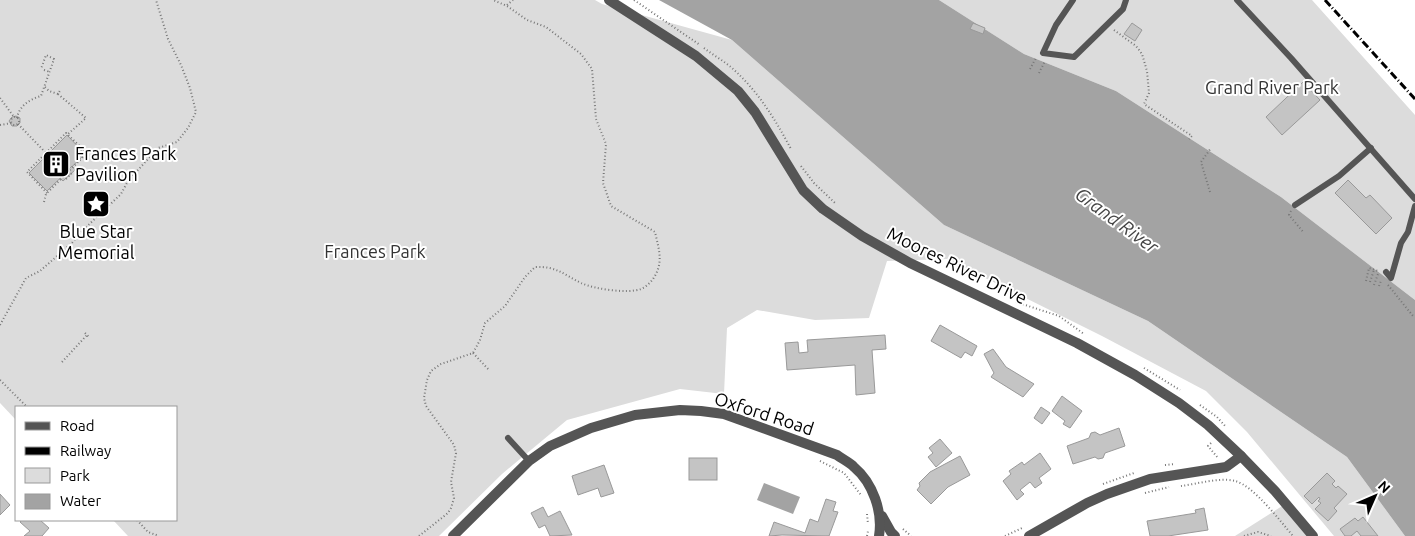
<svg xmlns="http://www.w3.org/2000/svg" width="1415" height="536" font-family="Ubuntu,sans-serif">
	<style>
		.green { fill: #dcdcdc }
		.water { fill: #a3a3a3 }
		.building { fill: #c4c4c4; stroke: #999 }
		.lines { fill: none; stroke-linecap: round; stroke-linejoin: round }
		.path { stroke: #777; stroke-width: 2; stroke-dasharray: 1 2.5; stroke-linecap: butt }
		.lane { stroke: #555; stroke-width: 6 }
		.street { stroke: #555; stroke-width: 10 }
		.rail { stroke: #000; stroke-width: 3; stroke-dasharray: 8 2.5 1 2.5; stroke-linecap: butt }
		.labels { text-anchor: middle; stroke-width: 4; stroke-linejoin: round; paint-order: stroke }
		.park-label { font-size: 18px; fill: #333; stroke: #fff }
		.poi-label { font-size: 18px; fill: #000; stroke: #fff; text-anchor: start }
		.street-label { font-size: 18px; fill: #000; stroke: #fff }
		.water-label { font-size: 19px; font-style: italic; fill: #444; stroke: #fff }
	</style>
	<rect width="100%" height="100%" fill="#fff"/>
	<g class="green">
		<polygon points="0,0 595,0 602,4 732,40 944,225 1148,321 1347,457 1405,536 1334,536 1247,432 1206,391 1102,336 947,259 887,261 869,318 815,320 757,310 727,328 724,394 680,389 567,420 502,474 439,536 128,536 113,520 176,520 176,407 16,407 16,420 0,403"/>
		<polygon points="939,0 1312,0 1415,115 1415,300 1281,197 1116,91 1024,54"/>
		<polygon points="1290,501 1315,536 1235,536"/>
	</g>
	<g class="water">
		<polygon points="659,0 939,0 1024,54 1116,91 1281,197 1415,300 1415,536 1405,536 1347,457 1148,321 944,225 732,40"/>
		<polygon points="764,483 800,497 793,514 757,500"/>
	</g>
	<g class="building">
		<polygon points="973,23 985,28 983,34 970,29"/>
		<polygon points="1132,23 1142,30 1135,41 1124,34"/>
		<polygon points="1303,82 1320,100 1282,135 1266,117"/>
		<polygon points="16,116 20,118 20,123 17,126 12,126 9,121 12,117"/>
		<polygon points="67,135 85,154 47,191 29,173"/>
		<polygon points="72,166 75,170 63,181 60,178"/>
		<polygon points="1348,180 1366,198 1370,195 1392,218 1376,234 1335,193"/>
		<polygon points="940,325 977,346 972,356 965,352 961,358 931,341"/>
		<polygon points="885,335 886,349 872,350 875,393 856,395 855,365 787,370 785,343 798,342 799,353 808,352 807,340"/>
		<polygon points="993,349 1006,367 1034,384 1023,397 991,377 994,373 984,354"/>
		<polygon points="1062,396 1082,411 1070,428 1063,424 1065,421 1052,411"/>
		<polygon points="1041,407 1050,413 1042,424 1034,418"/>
		<polygon points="1119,428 1125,446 1105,453 1103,458 1098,459 1095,457 1073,464 1067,446 1089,438 1091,433 1095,432 1100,435"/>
		<polygon points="940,439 952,453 936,467 928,457 933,453 929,448"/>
		<polygon points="1040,453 1051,469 1039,478 1042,483 1035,488 1030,482 1020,490 1024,494 1017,500 1003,481 1011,474 1009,471 1022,462 1024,465"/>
		<polygon points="960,456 970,475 948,487 931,504 917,490 920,486 919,483 930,472"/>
		<rect x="689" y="458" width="28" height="22"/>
		<polygon points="604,465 614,493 601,497 598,488 578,495 572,476"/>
		<polygon points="1327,473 1335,481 1332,484 1336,488 1338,486 1347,494 1334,508 1337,511 1328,521 1315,509 1321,503 1318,501 1320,499 1319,497 1312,504 1304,496"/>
		<polygon points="0,494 10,505 0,515"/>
		<polygon points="826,499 836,502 833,511 838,512 829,536 782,535 769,536 774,522 805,533 810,519 818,522"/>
		<polygon points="543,507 548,517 560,511 572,535 550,536 545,525 539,528 531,513"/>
		<polygon points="1204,508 1208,530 1168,536 1150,536 1147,521 1196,513 1195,510"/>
		<polygon points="1363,517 1378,536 1361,536 1357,531 1351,536 1345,536 1340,529 1355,518 1358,521"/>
		<polygon points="22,520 40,520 49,528 42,536 24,536 30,531 20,522"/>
	</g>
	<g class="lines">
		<g class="path">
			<polyline points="634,0 700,45"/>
			<polyline points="507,5 513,0"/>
			<polyline points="1114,30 1136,46 1142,54 1147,71 1149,93 1144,104 1192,136 1189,139"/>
			<path d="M704,48C713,55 724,61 732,68C758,91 775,119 791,149"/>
			<polyline points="1030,69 1036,58"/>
			<polyline points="44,70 50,72"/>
			<polyline points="1039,73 1045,61"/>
			<polyline points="45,87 49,91 58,94 61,89"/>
			<polyline points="58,94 86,118 68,134"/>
			<polyline points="0,98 14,117"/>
			<circle cx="15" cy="121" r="4"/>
			<path d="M17,118C19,106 30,99 41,96L54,59L46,55L41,69"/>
			<polyline points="18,124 46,153"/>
			<polyline points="0,125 12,123"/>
			<polyline points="801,166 814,183 835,203"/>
			<polyline points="66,179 73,172"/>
			<polyline points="1210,192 1201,162 1211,148"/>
			<polyline points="44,202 46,194 87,153 66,133 27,172 47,193"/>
			<polyline points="1291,211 1289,215 1304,233"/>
			<polyline points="1366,281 1369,268 1378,271"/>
			<polyline points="1370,282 1374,270"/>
			<polyline points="1374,285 1378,274"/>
			<polyline points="1388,285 1413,316"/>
			<polyline points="1379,286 1381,281"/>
			<polyline points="1016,302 1059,316 1084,334"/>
			<polyline points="0,325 26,278 40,271 72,243 80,233 121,194 128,181 158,148 177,142 188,128 196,112 190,88 181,65 168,39 156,0"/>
			<polyline points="85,333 89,337"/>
			<polyline points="473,353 489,370"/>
			<polyline points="62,362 87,335"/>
			<polyline points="1144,368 1180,390"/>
			<polyline points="0,380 27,407"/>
			<polyline points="1200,405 1217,417 1226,427"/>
			<polyline points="1211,443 1208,446 1218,458"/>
			<polyline points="820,461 844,473 861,495"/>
			<polyline points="1165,465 1175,464"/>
			<polyline points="1103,484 1134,473"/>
			<path d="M1181,486C1197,484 1220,477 1235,481C1253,485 1281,522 1293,536"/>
			<polyline points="1145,493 1169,487"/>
			<polyline points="867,514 868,524"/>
			<polyline points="137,520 148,532 159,536"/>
			<polyline points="903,529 911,536"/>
			<path d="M419,536L448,513L451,508L454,498L451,482L456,453L454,445L426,406L424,398L427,380L431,371L441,364L473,353L480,340L485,323L505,306L525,277L535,267C556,266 563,274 581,283C594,289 628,294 641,289C646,287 650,283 653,279C664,263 659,250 655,232L611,206L603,183L606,144L596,119L592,69L581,54L546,27L527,20L507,6L493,0"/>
			<polyline points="867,536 868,531"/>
			<polyline points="1005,536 1022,528"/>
			<polyline points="1244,536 1258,532 1271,536"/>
		</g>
		<g class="lane">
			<polyline points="1073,0 1056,25 1043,53 1074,57 1123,9 1126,0"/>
			<polyline points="1237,0 1291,58 1415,199"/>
			<polyline points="1295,205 1339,176 1371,148"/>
			<polyline points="1386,272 1391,278 1401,243 1408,232 1415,206"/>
			<polyline points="508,438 529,461"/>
		</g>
		<g class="street">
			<polyline points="609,0 696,56 738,91 755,112 803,190 823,209 862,236 910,263 1077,343 1135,375 1179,403 1208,425 1241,456 1275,491 1313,536"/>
			<polyline points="882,516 891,532 895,536"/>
			<path d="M453,536L529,461L550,446L591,428L635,415L680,410L701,411L724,414L837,455C842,459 849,462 854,467C873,483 883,512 879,536"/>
			<polyline points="1029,536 1087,503 1107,494 1150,479 1226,467 1241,456"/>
		</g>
		<polyline class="rail" points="1325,0 1415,99"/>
	</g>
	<defs>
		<g id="building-square" transform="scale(1.4375)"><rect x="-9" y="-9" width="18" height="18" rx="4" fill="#000" stroke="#fff"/><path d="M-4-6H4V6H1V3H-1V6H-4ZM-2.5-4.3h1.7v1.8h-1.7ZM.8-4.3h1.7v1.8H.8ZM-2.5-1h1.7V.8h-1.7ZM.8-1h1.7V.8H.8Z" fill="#fff"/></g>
		<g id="sight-square" transform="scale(1.4375)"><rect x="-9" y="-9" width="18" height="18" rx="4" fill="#000" stroke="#fff"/><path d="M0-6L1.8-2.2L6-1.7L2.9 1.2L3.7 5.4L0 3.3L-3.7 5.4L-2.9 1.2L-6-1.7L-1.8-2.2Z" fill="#fff"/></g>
	</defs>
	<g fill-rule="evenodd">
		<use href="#building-square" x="56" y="164"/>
		<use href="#sight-square" x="96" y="204"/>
	</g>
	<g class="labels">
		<g class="park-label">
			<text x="1272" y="94">Grand River Park</text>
			<text x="375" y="258">Frances Park</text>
		</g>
		<g class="poi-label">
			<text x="75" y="160">Frances Park<tspan x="75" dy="21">Pavilion</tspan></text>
			<text x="96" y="238" text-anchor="middle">Blue Star<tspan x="96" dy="21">Memorial</tspan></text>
		</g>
		<g class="street-label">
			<text transform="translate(957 266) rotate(26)" y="6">Moores River Drive</text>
			<text transform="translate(764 414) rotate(18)" y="6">Oxford Road</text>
		</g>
		<g class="water-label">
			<text transform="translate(1117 220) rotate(36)" y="7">Grand River</text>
		</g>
	</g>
	<rect x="15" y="406" width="162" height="115" fill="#ffffff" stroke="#999999"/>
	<rect x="25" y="422" width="25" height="8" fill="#555555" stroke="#999999"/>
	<text x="60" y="431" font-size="15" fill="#000000">Road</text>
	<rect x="25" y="447" width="25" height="8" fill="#000000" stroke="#999999"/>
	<text x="60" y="456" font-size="15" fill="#000000">Railway</text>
	<rect x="25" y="468" width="25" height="15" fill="#dcdcdc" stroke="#999999"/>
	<text x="60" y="481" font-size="15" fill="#000000">Park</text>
	<rect x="25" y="494" width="25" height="15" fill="#a3a3a3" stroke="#999999"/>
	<text x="60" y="506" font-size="15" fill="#000000">Water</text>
	<g transform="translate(1375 496) rotate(45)" stroke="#ffffff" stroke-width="4" paint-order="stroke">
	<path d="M0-4L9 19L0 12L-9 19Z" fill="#000000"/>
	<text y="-8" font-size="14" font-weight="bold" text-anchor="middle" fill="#000000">N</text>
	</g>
</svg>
